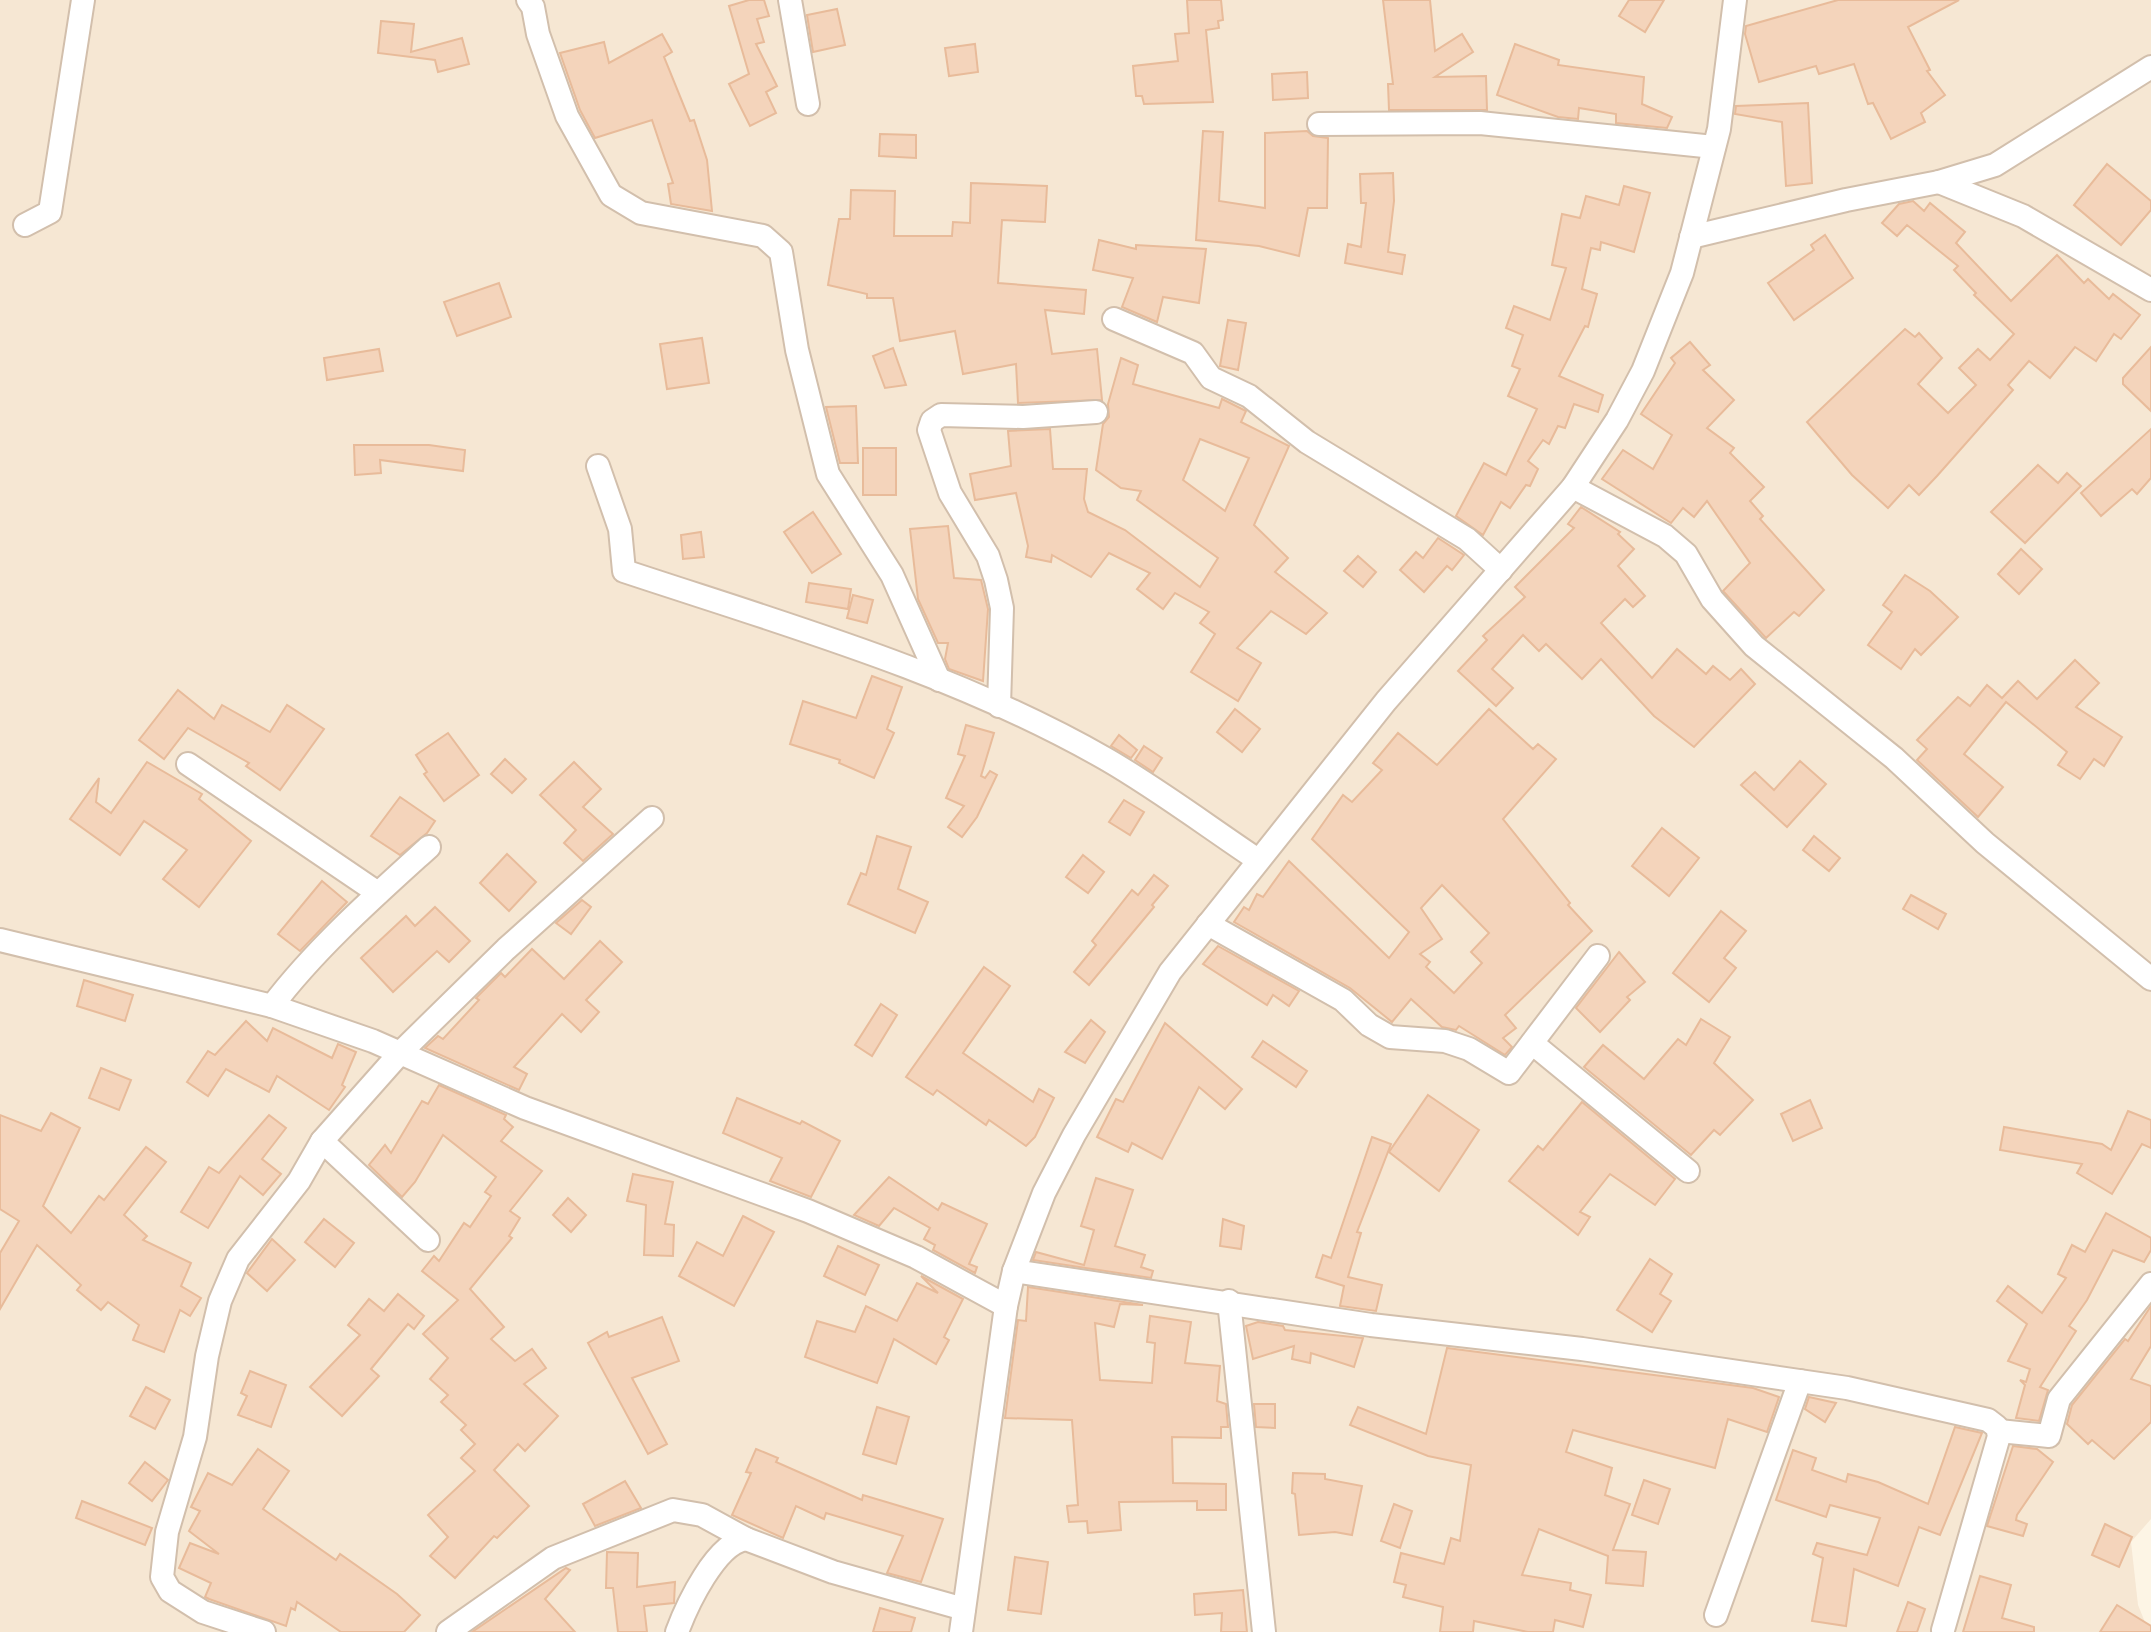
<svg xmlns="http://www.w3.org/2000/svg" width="2151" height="1632" font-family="'DejaVu Sans',sans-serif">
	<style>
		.residential { fill: #f6e7d3 }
		.building { fill: #f4d4bb; stroke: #e8bb9a; stroke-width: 2; fill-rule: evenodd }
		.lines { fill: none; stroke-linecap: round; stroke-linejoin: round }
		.minor-casing { stroke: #d2bfac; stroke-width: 26 }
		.minor { stroke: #fff; stroke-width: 22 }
	</style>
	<rect width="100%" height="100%" fill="#fdf5e5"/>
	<polygon class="residential" points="0,0 2151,0 2151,1519 2131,1542 2138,1605 2149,1632 0,1632"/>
	<g class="building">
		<polygon points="749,0 764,0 769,16 757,19 764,42 756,44 777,86 766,92 776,113 750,126 729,84 749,74 729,6"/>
		<polygon points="1187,0 1221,0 1223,20 1218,21 1219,28 1206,30 1213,102 1144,104 1142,96 1136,96 1133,66 1178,61 1175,34 1189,33"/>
		<polygon points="1383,0 1430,0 1435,51 1462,34 1473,52 1435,77 1486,76 1487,110 1389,110 1388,84 1393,84"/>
		<polygon points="1629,0 1664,0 1645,32 1619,16"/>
		<polygon points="1838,0 1959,0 1908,27 1930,70 1927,71 1945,95 1921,113 1925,122 1891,139 1873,103 1868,104 1854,64 1819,74 1816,66 1759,82 1745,34 1746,26"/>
		<polygon points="837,9 845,45 813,52 807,15"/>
		<polygon points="381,21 414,24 411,52 462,38 469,64 438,72 435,60 378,53"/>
		<polygon points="662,34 672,52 664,57 690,121 694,120 707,160 712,211 671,204 668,184 673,183 652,120 595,138 580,110 560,53 604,42 609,63"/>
		<polygon points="975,44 978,72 949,76 945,48"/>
		<polygon points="1515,44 1559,60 1558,65 1644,77 1642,104 1672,117 1667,128 1616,123 1616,114 1579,108 1578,119 1558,117 1497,95"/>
		<polygon points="1307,72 1308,98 1273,100 1272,74"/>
		<polygon points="1808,103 1812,183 1786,186 1782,122 1735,114 1736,106"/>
		<polygon points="1203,131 1223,132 1219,201 1265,208 1265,133 1307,131 1313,136 1328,138 1327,208 1308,208 1299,256 1259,246 1196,240"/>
		<polygon points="880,134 916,135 916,158 879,156"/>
		<polygon points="2107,164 2151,201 2151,210 2121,245 2074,205"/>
		<polygon points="1393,173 1394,201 1388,252 1405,255 1402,274 1345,263 1348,244 1361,247 1366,203 1361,203 1360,174"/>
		<polygon points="971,183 1047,186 1045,222 1002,220 998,283 1086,290 1084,314 1045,310 1052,354 1097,349 1102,400 1018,403 1016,364 963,374 955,331 900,341 893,298 867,298 867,294 828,285 839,219 850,219 851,190 895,191 894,236 952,236 953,222 970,223"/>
		<polygon points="1624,186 1650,193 1634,252 1601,242 1600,250 1591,248 1582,289 1597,294 1588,327 1585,326 1559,376 1603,395 1598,412 1574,404 1565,428 1558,426 1549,444 1543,440 1528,461 1538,469 1530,486 1526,485 1510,508 1501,502 1483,535 1456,516 1484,463 1506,475 1537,409 1508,396 1520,369 1512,366 1523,335 1506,328 1514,306 1550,320 1566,268 1552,265 1562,214 1580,218 1586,196 1619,205"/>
		<polygon points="1913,201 1924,211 1930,203 1965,232 1956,243 2011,301 2057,255 2084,283 2088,279 2109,299 2113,294 2140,315 2121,339 2114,334 2096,361 2075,347 2050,378 2029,361 2008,385 2013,390 1937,476 1919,495 1909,485 1888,508 1852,475 1807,422 1905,329 1915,337 1919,333 1942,358 1918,384 1948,413 1976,385 1959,368 1978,349 1990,360 2014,334 1974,295 1976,293 1954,270 1958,266 1907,225 1897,236 1882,223 1899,204"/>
		<polygon points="1825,235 1853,278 1794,320 1768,283 1814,250 1811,245"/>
		<polygon points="1099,240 1136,249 1136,245 1206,249 1199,303 1163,297 1157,322 1122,307 1133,278 1093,270"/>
		<polygon points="499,283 511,317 457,336 444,302"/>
		<polygon points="1228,320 1246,323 1238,370 1220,366"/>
		<polygon points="702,338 709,383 667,389 660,344"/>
		<polygon points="1690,342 1710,365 1703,370 1734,400 1707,428 1734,448 1730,453 1764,487 1750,501 1763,516 1760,519 1824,590 1799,616 1794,612 1766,638 1723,591 1750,563 1707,501 1694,517 1683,508 1671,523 1602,479 1623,450 1653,469 1672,435 1641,414 1675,363 1671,358"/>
		<polygon points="2151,347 2151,411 2123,384 2123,378"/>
		<polygon points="893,348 906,385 885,388 873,356"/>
		<polygon points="379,349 383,371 327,380 324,358"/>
		<path d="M1121,358L1138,365L1133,384L1219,408L1222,399L1246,411L1241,422L1289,446L1254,525L1288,558L1275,572L1327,613L1306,634L1271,611L1237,648L1261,663L1238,701L1191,672L1215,634L1200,623L1209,612L1175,593L1163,609L1137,589L1150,573L1109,553L1091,577L1052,555L1051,562L1026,557L1028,546L1016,493L975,500L970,474L1011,466L1008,431L1050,429L1053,469H1087L1084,499L1088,512L1125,530L1200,587L1218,558L1137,500L1141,491L1121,488L1096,470L1103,424L1109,417L1108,404ZM1200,439L1249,458L1225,511L1183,480Z"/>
		<polygon points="856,406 858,463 840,463 826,407"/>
		<polygon points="2151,429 2151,478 2137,494 2132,489 2101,516 2081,493"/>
		<polygon points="354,445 429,445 465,450 463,471 380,460 381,473 355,475"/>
		<rect x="863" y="448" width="33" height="47"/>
		<polygon points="2038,465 2058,483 2067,473 2081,486 2025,543 1991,512"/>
		<polygon points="1581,507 1620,532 1618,534 1634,549 1618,566 1645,596 1633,607 1625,599 1601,623 1652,678 1677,649 1706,674 1713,666 1730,680 1741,669 1755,684 1694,747 1654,716 1601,659 1582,679 1546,644 1539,651 1523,635 1492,669 1513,688 1496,706 1458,671 1487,640 1483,636 1525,597 1515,587 1574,528 1568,524"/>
		<polygon points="813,512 841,554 812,573 784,532"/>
		<polygon points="948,526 954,578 981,580 982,584 988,609 983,681 949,669 945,659 948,643 938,643 918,599 910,529"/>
		<polygon points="701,532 704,557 683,559 681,535"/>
		<polygon points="1438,538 1464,555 1452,570 1447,566 1424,592 1400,570 1416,552 1423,558"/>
		<polygon points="2021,549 2042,569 2019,594 1998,574"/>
		<polygon points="1358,556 1376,572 1363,587 1344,571"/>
		<polygon points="1905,575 1930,591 1958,617 1921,655 1915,649 1901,669 1868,645 1892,612 1883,605"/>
		<polygon points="809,583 851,589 848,609 806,602"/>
		<polygon points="853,595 873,600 867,623 847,618"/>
		<polygon points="2075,660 2099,683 2076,707 2122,737 2104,766 2094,759 2080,779 2058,765 2067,752 2006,702 1964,754 2003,787 1978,817 1917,760 1927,749 1917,740 1958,697 1970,706 1987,685 2002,698 2018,681 2037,699"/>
		<polygon points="872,676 902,687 887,729 894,733 874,778 839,763 840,760 790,744 803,701 856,718"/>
		<polygon points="178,690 214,719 222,705 270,732 287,705 324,729 280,790 246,766 249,763 188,728 164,759 139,740"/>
		<polygon points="1235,709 1260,729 1242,752 1217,732"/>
		<path d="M1489,709L1533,749L1538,744L1556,759L1503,819L1570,903L1568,905L1592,931L1505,1015L1516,1028L1503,1038L1512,1047L1505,1055L1459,1026L1456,1030L1442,1027L1411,999L1392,1022L1350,988L1234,922L1244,907L1249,910L1257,894L1263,897L1289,861L1389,958L1409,932L1312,839L1343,795L1352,802L1382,770L1373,763L1398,733L1437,765ZM1442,885L1489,933L1471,952L1482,963L1454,993L1426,967L1430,962L1420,954L1442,939L1421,908Z"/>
		<polygon points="966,725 994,733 981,776 985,778 990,771 997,775 977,817 962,837 948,827 964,806 946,798 965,756 958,754"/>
		<polygon points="448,733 479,775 444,801 424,774 427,772 416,755"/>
		<polygon points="1119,735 1137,750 1131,758 1111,746"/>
		<polygon points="1144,746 1162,758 1153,772 1135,760"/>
		<polygon points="505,759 526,779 512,793 491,774"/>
		<polygon points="1800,761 1826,784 1787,827 1741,785 1755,772 1774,790"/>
		<polygon points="147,762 202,794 199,799 251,841 199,907 163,879 187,850 144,821 120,855 70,819 99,778 96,802 111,813"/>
		<polygon points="574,762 601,789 583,807 613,834 583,861 564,843 576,830 540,795"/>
		<polygon points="400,797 435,821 427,833 400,855 371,836"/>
		<polygon points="1124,800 1144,812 1130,835 1109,822"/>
		<polygon points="1662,828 1699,858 1669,896 1632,866"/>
		<polygon points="877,836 911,847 898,889 928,902 915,933 848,904 861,873 866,875"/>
		<polygon points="1814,836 1840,858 1829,871 1803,850"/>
		<polygon points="507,854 536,882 509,911 480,883"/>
		<polygon points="1083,855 1104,872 1088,893 1066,877"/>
		<polygon points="1154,875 1168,886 1152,905 1154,907 1089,985 1074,972 1096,945 1092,941 1132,890 1138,895"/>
		<polygon points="322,881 347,902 300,951 278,934"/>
		<polygon points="1911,895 1946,914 1938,929 1903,909"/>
		<polygon points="582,900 591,907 571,934 556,923"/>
		<polygon points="435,907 470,941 449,962 437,951 393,992 361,958 406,916 415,926"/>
		<polygon points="1721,911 1746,931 1724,958 1736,968 1709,1002 1673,973"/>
		<polygon points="600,941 622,962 586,1000 599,1012 581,1032 562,1014 514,1067 527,1074 519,1090 425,1048 438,1036 443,1039 479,1000 476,998 501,973 505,977 532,949 564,979"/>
		<polygon points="1218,946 1299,991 1289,1006 1273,995 1267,1005 1203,964"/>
		<polygon points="1619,952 1645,982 1627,997 1630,1000 1600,1032 1576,1008"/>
		<polygon points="984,967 1010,986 963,1053 1033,1102 1039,1089 1054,1098 1035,1137 1026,1146 989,1120 986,1125 937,1090 933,1095 906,1077"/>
		<polygon points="84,980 133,995 125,1021 77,1006"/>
		<polygon points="881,1004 897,1015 872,1056 855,1045"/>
		<polygon points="1701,1019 1730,1037 1714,1063 1753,1100 1720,1135 1714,1130 1691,1155 1584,1067 1603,1045 1644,1079 1678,1039 1686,1045"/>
		<polygon points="1091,1020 1105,1032 1085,1063 1065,1052"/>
		<polygon points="246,1021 267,1041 273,1028 332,1058 338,1044 356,1052 342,1085 345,1087 329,1110 277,1076 269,1092 226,1069 208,1096 187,1082 208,1051 215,1055"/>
		<polygon points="1165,1023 1242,1089 1225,1109 1199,1087 1162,1159 1132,1143 1128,1152 1097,1137 1116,1099 1123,1102"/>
		<polygon points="1263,1041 1307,1071 1296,1087 1252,1057"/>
		<polygon points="101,1068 131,1080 119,1110 89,1098"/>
		<polygon points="439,1085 506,1115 504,1119 513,1127 501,1141 542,1171 510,1211 520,1218 509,1236 512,1238 470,1289 504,1327 491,1339 515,1361 532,1349 546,1368 524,1384 558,1416 525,1451 518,1444 494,1470 529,1506 497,1538 494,1536 455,1578 430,1556 448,1537 428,1515 475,1471 461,1458 475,1444 461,1430 466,1425 441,1402 448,1395 430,1379 448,1358 423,1334 458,1300 422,1271 434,1256 439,1261 464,1223 470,1227 491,1196 485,1192 496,1177 443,1135 415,1182 402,1197 369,1165 385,1145 391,1153 422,1101 428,1104"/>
		<polygon points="1428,1095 1479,1130 1439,1191 1389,1152"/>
		<polygon points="737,1098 800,1124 802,1121 840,1141 811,1197 770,1181 782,1158 723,1133"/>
		<polygon points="1810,1100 1822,1128 1793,1141 1781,1114"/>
		<polygon points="1582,1102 1675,1179 1655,1205 1610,1174 1580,1212 1590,1217 1578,1235 1509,1181 1538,1146 1543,1150"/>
		<polygon points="2128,1111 2151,1120 2151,1148 2142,1144 2112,1194 2077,1173 2082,1164 2000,1150 2004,1127 2102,1144 2111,1150"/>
		<polygon points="51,1113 80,1128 43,1206 71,1233 99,1196 104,1200 146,1147 166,1162 124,1215 147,1236 143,1240 191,1263 181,1286 201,1298 190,1316 180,1310 164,1352 133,1340 139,1325 108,1302 101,1310 77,1290 81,1285 37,1245 0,1309 0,1253 19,1221 0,1209 0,1115 41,1131"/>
		<polygon points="269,1115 286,1128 262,1159 281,1174 263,1195 240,1176 208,1228 181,1212 209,1167 219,1173"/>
		<polygon points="1372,1137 1391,1144 1357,1232 1361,1233 1348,1277 1382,1285 1376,1311 1340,1306 1344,1286 1316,1277 1323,1255 1331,1258"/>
		<polygon points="633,1174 673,1182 665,1224 674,1225 673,1256 644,1255 646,1205 627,1201"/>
		<polygon points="889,1177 938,1210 942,1203 987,1224 969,1264 977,1267 975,1273 933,1250 935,1245 924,1239 930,1228 894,1208 879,1226 854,1215"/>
		<polygon points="1096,1178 1133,1190 1115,1246 1145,1255 1141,1267 1153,1271 1151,1278 1033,1260 1036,1252 1084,1265 1094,1230 1081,1226"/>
		<polygon points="568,1198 586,1215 571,1232 553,1215"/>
		<polygon points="2106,1213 2151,1238 2151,1250 2144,1262 2113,1250 2087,1300 2069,1326 2076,1331 2040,1387 2048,1390 2039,1421 2016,1418 2025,1385 2020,1380 2026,1382 2030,1369 2008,1361 2027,1324 1997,1301 2008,1286 2042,1313 2066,1278 2058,1274 2072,1245 2085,1252"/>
		<polygon points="743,1216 774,1232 734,1306 679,1276 697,1242 723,1256"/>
		<polygon points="324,1219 354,1243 335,1267 305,1242"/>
		<polygon points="1223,1219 1244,1226 1241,1249 1220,1246"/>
		<polygon points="272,1239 295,1260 267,1291 247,1273"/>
		<polygon points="838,1246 879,1265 865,1295 824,1276"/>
		<polygon points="1650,1259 1672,1274 1660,1294 1671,1301 1652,1332 1617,1310"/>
		<polygon points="921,1276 963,1299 944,1337 949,1340 936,1364 894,1339 877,1383 805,1357 817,1321 855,1332 866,1306 897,1321 917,1283 938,1293"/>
		<polygon points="1028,1287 1143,1305 1120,1304 1114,1327 1095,1323 1100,1380 1152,1383 1155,1343 1147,1342 1150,1316 1191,1322 1185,1363 1220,1366 1217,1401 1226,1404 1228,1427 1221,1427 1221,1438 1172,1437 1173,1483 1226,1484 1226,1510 1197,1510 1197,1501 1119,1502 1121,1530 1088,1533 1087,1521 1069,1522 1067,1506 1078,1505 1072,1420 1005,1418 1018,1320 1026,1321"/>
		<polygon points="398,1294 424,1316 414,1329 408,1324 371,1369 379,1376 342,1416 310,1387 360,1335 348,1325 369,1299 384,1311"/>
		<polygon points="2151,1306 2151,1346 2131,1379 2151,1386 2151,1422 2114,1459 2092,1440 2088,1444 2067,1424 2072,1405 2125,1339 2128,1341"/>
		<polygon points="662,1317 679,1361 632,1378 667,1444 648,1454 588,1343 607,1332 609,1337"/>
		<polygon points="1258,1322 1283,1326 1285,1330 1363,1338 1354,1367 1311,1353 1310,1363 1292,1359 1294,1346 1253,1359 1246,1326"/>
		<polygon points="1447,1348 1753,1388 1779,1397 1767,1432 1728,1419 1715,1468 1573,1430 1566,1452 1612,1468 1605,1495 1630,1504 1613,1550 1646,1552 1643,1586 1606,1583 1608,1556 1539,1529 1522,1575 1571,1583 1570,1590 1591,1595 1583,1627 1555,1620 1553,1632 1528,1632 1474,1621 1473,1632 1440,1632 1443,1607 1403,1597 1406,1585 1394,1582 1401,1553 1444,1564 1451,1538 1460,1541 1471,1465 1428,1456 1350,1425 1358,1407 1426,1434"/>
		<polygon points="250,1371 286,1385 271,1427 238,1415 247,1396 241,1393"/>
		<polygon points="146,1387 170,1400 155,1429 130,1416"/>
		<polygon points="1809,1397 1836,1403 1825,1422 1805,1409"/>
		<polygon points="1254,1404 1275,1404 1275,1428 1256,1427"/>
		<polygon points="877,1407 909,1417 896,1464 863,1454"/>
		<polygon points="1955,1427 1982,1433 1940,1535 1919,1527 1898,1586 1854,1569 1846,1626 1812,1621 1823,1558 1813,1554 1817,1543 1867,1555 1880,1518 1830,1505 1826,1517 1776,1500 1793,1450 1816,1458 1812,1470 1846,1482 1848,1474 1878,1482 1928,1504"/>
		<polygon points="2013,1446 2037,1449 2053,1462 2017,1515 2016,1520 2027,1524 2023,1536 1987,1526"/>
		<polygon points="258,1449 289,1471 263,1509 336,1560 340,1554 397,1594 420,1615 404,1632 341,1632 297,1602 295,1610 291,1608 286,1626 209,1599 205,1597 211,1583 179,1568 190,1543 219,1554 189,1531 200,1511 191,1507 208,1473 232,1485"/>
		<polygon points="756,1449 778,1458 776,1462 862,1500 863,1495 943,1519 921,1582 887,1573 903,1536 826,1513 824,1519 796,1506 783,1538 732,1515 751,1473 746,1472"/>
		<polygon points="145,1462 168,1480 152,1501 129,1483"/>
		<polygon points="1293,1473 1325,1474 1325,1479 1362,1486 1352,1535 1335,1532 1299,1535 1295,1494 1292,1493"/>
		<polygon points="1644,1480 1670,1489 1658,1524 1632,1515"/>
		<polygon points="625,1481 641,1508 595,1526 583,1504"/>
		<polygon points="82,1501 152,1528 145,1545 76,1518"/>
		<polygon points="1394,1504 1412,1511 1400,1548 1381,1541"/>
		<polygon points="2105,1524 2132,1537 2119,1567 2092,1555"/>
		<polygon points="607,1552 638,1553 637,1587 675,1582 674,1603 644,1606 647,1632 618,1632 613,1588 606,1588"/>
		<polygon points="1015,1557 1048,1562 1041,1614 1008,1610"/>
		<polygon points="566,1568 570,1570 545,1599 575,1632 472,1632"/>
		<polygon points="1980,1576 2011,1585 2002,1618 2034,1627 2034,1632 1963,1632"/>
		<polygon points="1243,1590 1247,1632 1221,1632 1222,1613 1195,1615 1194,1594"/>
		<polygon points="1908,1602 1925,1609 1917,1632 1897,1632"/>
		<polygon points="2117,1605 2151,1626 2151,1632 2100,1632"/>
		<polygon points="880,1608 915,1618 911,1632 873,1632"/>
	</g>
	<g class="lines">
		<g class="minor-casing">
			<g id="minor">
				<polyline points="528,0 533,7 538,34 567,116 611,195 641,213 763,236 781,252 797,350 828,474 892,575 939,680"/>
				<polyline points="790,0 808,104"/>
				<polyline points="1319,124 1480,123 1714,147"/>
				<polyline points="1939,182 2023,216 2151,290"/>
				<polyline points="25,225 50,212 83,0"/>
				<polyline points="1691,237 1846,200 1939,182 1995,165 2151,67"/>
				<polyline points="1114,319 1193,353 1211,378 1249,396 1307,442 1467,539 1501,570"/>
				<path d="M598,466L620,529L624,571C787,625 956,673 1106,759C1158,789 1207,826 1258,860"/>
				<polyline points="1573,487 1665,536 1686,554 1712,599 1754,646 1894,758 1985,843 2151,979"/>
				<polyline points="999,706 1002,608 996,580 988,556 950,493 929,430 932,421 941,415 1023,417 1096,412"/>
				<polyline points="188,764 378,893"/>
				<path d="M429,847C375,896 316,948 272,1006L373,1041L525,1108L808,1211L916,1257L1006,1306"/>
				<polyline points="1208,924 1343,1000 1369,1025 1390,1037 1445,1041 1469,1049 1509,1073 1598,956"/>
				<polyline points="0,940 272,1006"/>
				<polyline points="1532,1043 1688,1171"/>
				<polyline points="322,1141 428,1240"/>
				<polyline points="1014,1271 1371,1325 1582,1349 1847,1388 1988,1420 1997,1427 1999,1436 1943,1630"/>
				<polyline points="1229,1301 1264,1632"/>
				<polyline points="1999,1431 2049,1436 2059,1399 2151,1284"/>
				<polyline points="1716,1615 1800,1381"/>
				<polyline points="264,1632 203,1612 170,1591 162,1577 167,1532 195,1437 207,1356 220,1301 238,1259 299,1181 322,1141 401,1052 506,949 652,818"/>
				<polyline points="448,1632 553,1558 673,1510 702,1515 746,1539"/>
				<path d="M677,1632C687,1605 716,1543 746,1539L833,1572L964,1609"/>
				<polyline points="961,1632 1006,1306 1014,1271 1044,1193 1074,1135 1170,972 1386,701 1573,487 1617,420 1643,371 1682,273 1719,129 1735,0"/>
			</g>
		</g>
		<use href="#minor" class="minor"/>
	</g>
</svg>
